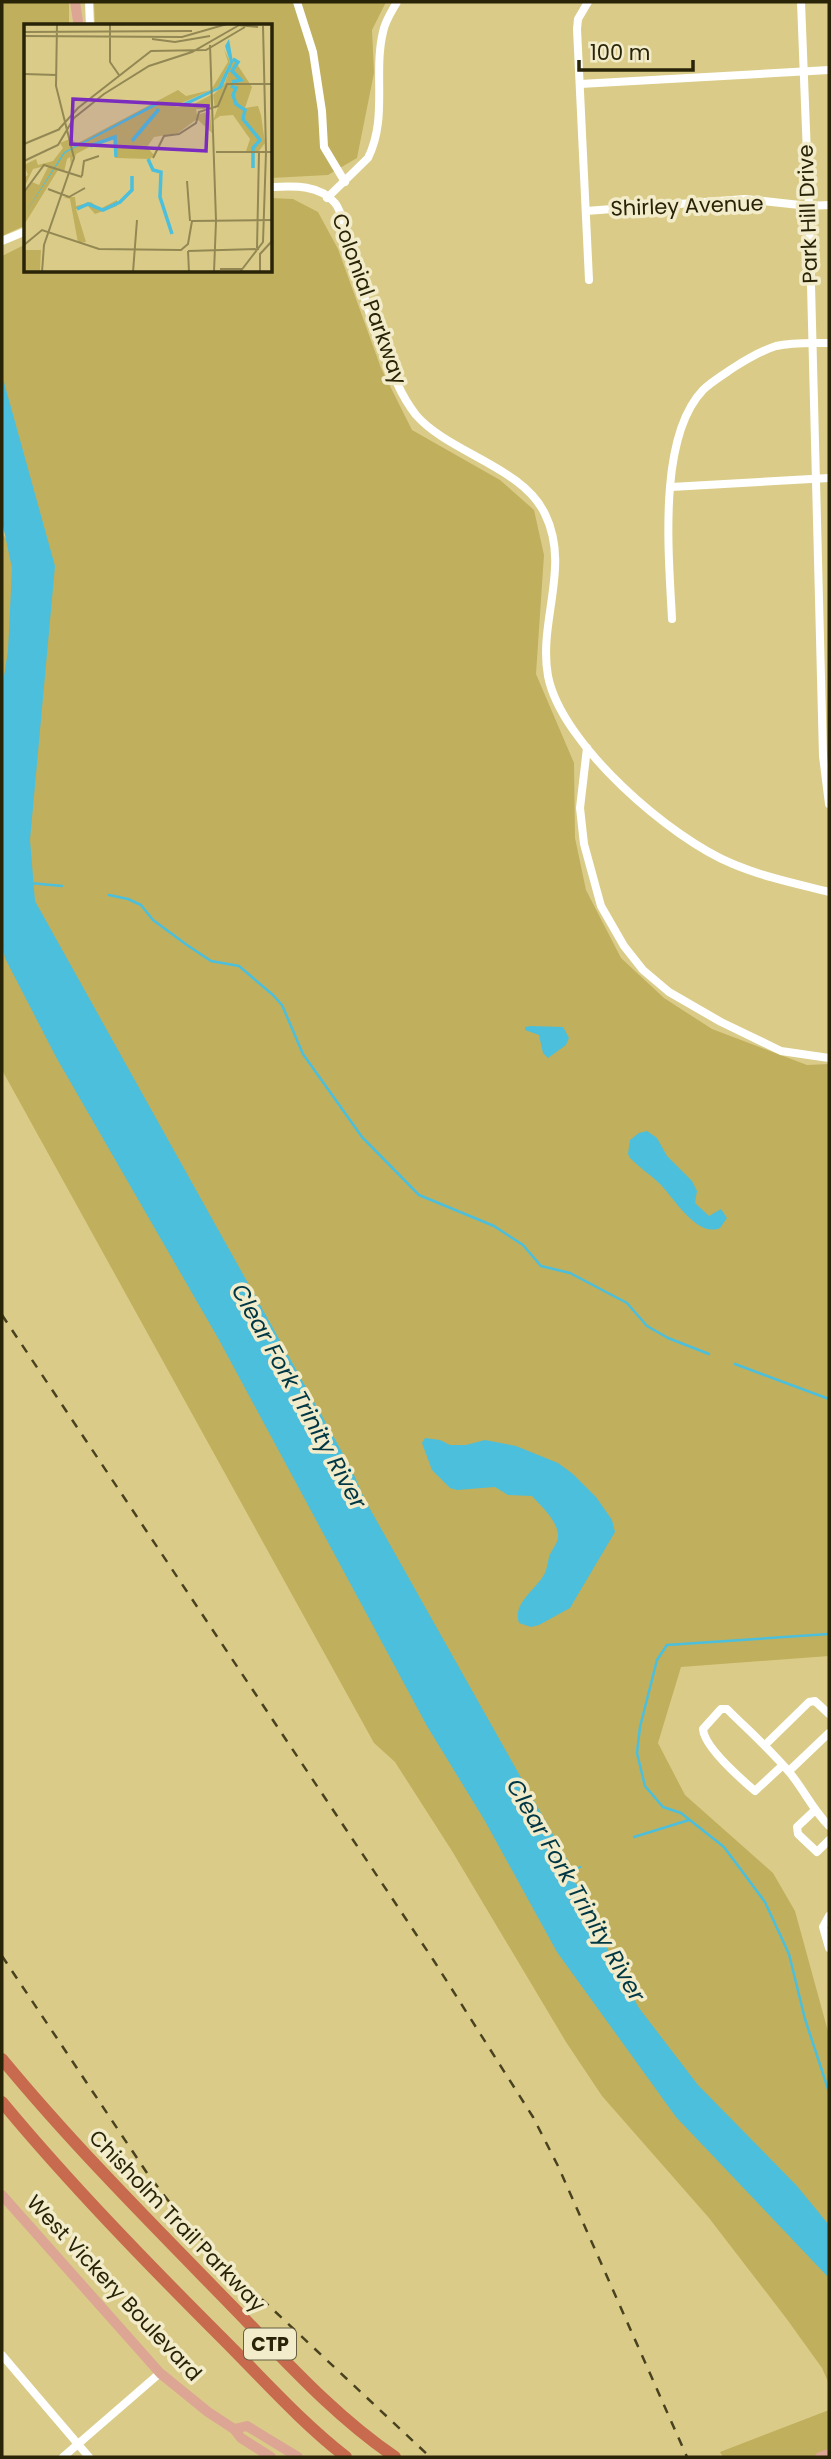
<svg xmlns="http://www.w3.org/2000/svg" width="831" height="2459" font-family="Poppins,sans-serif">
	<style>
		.green { fill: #c0af5d }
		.water { fill: #4bbfdc }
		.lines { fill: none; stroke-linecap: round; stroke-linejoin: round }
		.stream { stroke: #4bbfdc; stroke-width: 2.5 }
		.minor { stroke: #fff; stroke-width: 8 }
		.major { stroke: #dda694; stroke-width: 10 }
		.highway { stroke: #c76a4d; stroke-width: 12 }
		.rail { stroke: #49421f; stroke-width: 2.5; stroke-dasharray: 9 9; stroke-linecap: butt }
		.labels { text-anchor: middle; stroke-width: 7; stroke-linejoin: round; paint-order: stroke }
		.shield { fill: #f3eccb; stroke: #665f42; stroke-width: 2 }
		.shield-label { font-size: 19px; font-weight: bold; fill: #292307 }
		.street-label { font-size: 21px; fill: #292307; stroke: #f3eccb }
		.water-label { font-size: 23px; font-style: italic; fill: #003744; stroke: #f3eccb }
		.inset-river { fill: none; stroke: #4bbfdc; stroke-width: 3.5 }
		.inset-road { fill: none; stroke: #938854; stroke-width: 2 }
		.view { fill: #7b2cbf; fill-opacity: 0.15; stroke: #7b2cbf; stroke-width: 3.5 }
		.inset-edge { fill: none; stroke: #292307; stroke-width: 3.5 }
	</style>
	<rect width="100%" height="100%" fill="#dacc88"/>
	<g class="green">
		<polygon points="2,2 69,2 69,26 26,26 26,225 2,236"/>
		<polygon points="94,2 386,2 372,30 374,73 357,158 328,175 271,178 271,26 95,26"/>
		<polygon points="271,198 293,199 318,212 338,249 381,368 412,430 500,480 534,510 544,555 536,674 574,763 575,838 586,890 621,958 664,998 712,1029 807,1065 829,1064 829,1656 681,1667 658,1743 685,1795 773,1873 795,1911 829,2035 829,2384 822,2368 786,2318 709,2218 602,2096 566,2042 452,1851 395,1762 374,1743 2,1070 2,780 34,782 2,375 2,256 26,244 26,271 271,271"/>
		<polygon points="2,533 24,565 2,696"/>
		<polygon points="829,2410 829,2457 723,2457 720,2452"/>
	</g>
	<g class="water">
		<polygon points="2,375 55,566 30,840 35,901 351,1468 365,1500 569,1863 576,1883 603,1933 610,1956 639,2008 698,2085 797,2186 829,2225 829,2278 676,2117 557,1952 485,1821 427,1726 218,1338 56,1057 5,958 2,943 2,689 8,651 12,568 2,521"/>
		<polygon points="531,1026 563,1027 569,1038 566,1045 548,1058 543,1053 539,1035 525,1030 525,1027"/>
		<path d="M647,1131L657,1138L667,1156L692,1181L697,1191L695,1203L709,1216L721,1209L727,1218L720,1228C697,1238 674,1198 660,1184C651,1175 640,1168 630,1158L628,1154L630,1140L639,1133Z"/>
		<path d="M425,1438L440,1440L450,1445H466L485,1440L516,1446L558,1463L573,1474L596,1497L612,1520L615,1532L570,1608L539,1625L531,1627L519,1623C512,1603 537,1589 545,1573C547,1568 548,1562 549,1557C551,1550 558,1544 558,1537C559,1522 541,1506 532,1496L508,1495L495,1487L457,1490L450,1488L432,1470L422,1443Z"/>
	</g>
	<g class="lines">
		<g class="stream">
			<polyline points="30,883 62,886"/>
			<polyline points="109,895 128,899 141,905 153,920 187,945 211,961 239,966 273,995 282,1005 303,1054 362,1137 419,1195 494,1226 523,1245 541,1266 570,1273 627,1303 647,1326 668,1338 709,1354"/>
			<polyline points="735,1364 829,1399"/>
			<polyline points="829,1634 667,1645 657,1660 640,1727 637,1753 645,1786 663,1807 681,1813 724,1847 765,1902 789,1954 805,2019 829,2092"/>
			<polyline points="634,1837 689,1820"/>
			<polyline points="570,1872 580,1867"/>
		</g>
		<g class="minor">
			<polyline points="89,2 90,26"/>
			<polyline points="297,2 313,52 322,111 324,147 345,182"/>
			<polyline points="588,2 578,19 577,29 589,280"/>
			<polyline points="801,2 809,206 823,756 829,804"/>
			<polyline points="580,84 829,70"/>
			<path d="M271,187C293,186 319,184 335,203C345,215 360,281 365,299C373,327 385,357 397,383C402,394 409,406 416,415C449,453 523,467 545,514C571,567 538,621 548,676C561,744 671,839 733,864C764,877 797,884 829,892"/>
			<path d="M327,198L368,158C388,118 373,74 383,32C385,21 392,11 397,2"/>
			<polyline points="586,211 745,199 809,206 829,205"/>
			<polyline points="2,241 26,231"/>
			<polyline points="671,487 829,478"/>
			<path d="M672,619C669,557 657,438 703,390C711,382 723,375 733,368C747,359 760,351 776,346C793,342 812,343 829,343"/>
			<polyline points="587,748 580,808 584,844 601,906 624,946 643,970 669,992 721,1022 781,1051 829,1058"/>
			<polyline points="765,1745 809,1702 815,1701 829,1714"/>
			<path d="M783,1765L755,1791C741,1779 704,1747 703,1729L721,1709H727C748,1730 771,1750 790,1773C804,1790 813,1810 829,1826"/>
			<polyline points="789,1771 829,1733"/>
			<polyline points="814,1811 797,1827 798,1834 817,1852 829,1840"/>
			<polyline points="829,1916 823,1927 829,1948"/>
			<polyline points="2,2355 89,2457"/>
			<polyline points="63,2457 160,2373"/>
		</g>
		<g class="major">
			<polyline points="75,2 78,21"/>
			<polyline points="2,2195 160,2373 208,2412 234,2429 241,2438 271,2457"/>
			<polyline points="234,2429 247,2426 298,2457"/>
			<polyline points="820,2457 829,2454"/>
		</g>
		<g class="highway">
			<path d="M2,2059C73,2145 153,2225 231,2305C283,2358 333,2415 395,2457"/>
			<path d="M2,2102C71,2185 147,2263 223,2339C263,2379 301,2422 346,2457"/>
		</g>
		<g class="rail">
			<polyline points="2,1315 434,1961 533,2117 558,2166 687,2457"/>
			<polyline points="2,1956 147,2173 184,2221 234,2273 430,2457"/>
		</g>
	</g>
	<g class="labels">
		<rect class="shield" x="244" y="2328.5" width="52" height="31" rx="5"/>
		<g class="shield-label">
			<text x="270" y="2351">CTP</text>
		</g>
		<g class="street-label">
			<text transform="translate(687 206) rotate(-2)" y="7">Shirley Avenue</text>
			<text transform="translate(808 214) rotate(-92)" y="7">Park Hill Drive</text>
			<text transform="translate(369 299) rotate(70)" y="7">Colonial Parkway</text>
			<text transform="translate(177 2221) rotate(46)" y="7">Chisholm Trail Parkway</text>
			<text transform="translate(114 2288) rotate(47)" y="7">West Vickery Boulevard</text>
		</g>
		<g class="water-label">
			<text transform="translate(299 1396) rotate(61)" y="8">Clear Fork Trinity River</text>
			<text transform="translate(576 1890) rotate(60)" y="8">Clear Fork Trinity River</text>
		</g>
	</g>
	<g transform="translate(24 24)">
		<rect width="248" height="248" fill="#dacc88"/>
		<path d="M200,25L206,38L194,63L153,81L141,79L153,83L170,80L187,71L186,85H172L173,91L186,87L188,109L173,95L154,109L130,113L123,123L130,131L126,135L91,134V114L87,113L67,122L52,130L50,137L49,132L47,142L46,133L43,135L40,148L34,146L0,201V169L8,158L15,161L25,141L9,145L0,164V153L4,151L0,141L12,135L14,141L29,137L39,124L36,119L48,114L52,120L154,66L162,72L187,66L204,38ZM209,34L228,63L221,84L234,82L237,91L241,119L235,127H222L226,115L209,91L196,92L189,97L194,83L191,85L189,71L201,59ZM39,173H51L52,182L67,178L76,185L93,176V182L71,190L64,182L52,185L62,218L54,219L46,175ZM0,226H17L16,248H0Z" fill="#c0af5d"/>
		<path d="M205,15L209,38L198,64L163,81H134L41,129L0,191L40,128L131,79L157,80L194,63L206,38L201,22Z" fill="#4bbfdc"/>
		<path class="inset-river" d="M208,58L217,56L208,47L214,38L209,35M207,62L212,64L209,71L212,80L221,86L219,95L236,116L229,124V144M108,117L135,85M66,122L91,113L92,133M124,135L129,146L137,148L136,173L148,210M53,185L64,180L79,186L96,178L108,166V152"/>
		<path class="inset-road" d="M86,0V38L95,51M213,1L234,3M239,2L242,128M0,8L168,7M0,12L158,13L203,0M128,15L151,18L186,12M186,21L192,196M0,50L32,51M35,105L54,84L127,27L182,26L221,3M0,120L36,105M192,128H249M129,134L140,112L155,110L172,99L175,88L194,82L203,60H249M0,137L34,121L50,94L80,70L125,42L168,28L217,0M58,152L60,137L75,132M163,157L166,197M24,165L45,173L61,164M0,168L20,141L58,153M0,221L18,206L75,225L157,226L164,220L168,197L249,196M233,224L235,128M164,227L235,225M164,227L165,248M196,245H219M18,248L20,221L50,134L32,62L33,0M109,248L113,196M190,248L192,197M216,248L239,218L242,128M236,248V230L249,216"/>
		<path class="view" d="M49,75L184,82L182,127L47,120Z"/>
		<rect width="248" height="248" class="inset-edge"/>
	</g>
	<rect width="831" height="2459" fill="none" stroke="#292307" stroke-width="7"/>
	<path d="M579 60v10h114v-10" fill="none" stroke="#292307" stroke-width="3.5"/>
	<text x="590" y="60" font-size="21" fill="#292307" stroke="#f3eccb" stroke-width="5" paint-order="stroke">100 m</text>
</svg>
